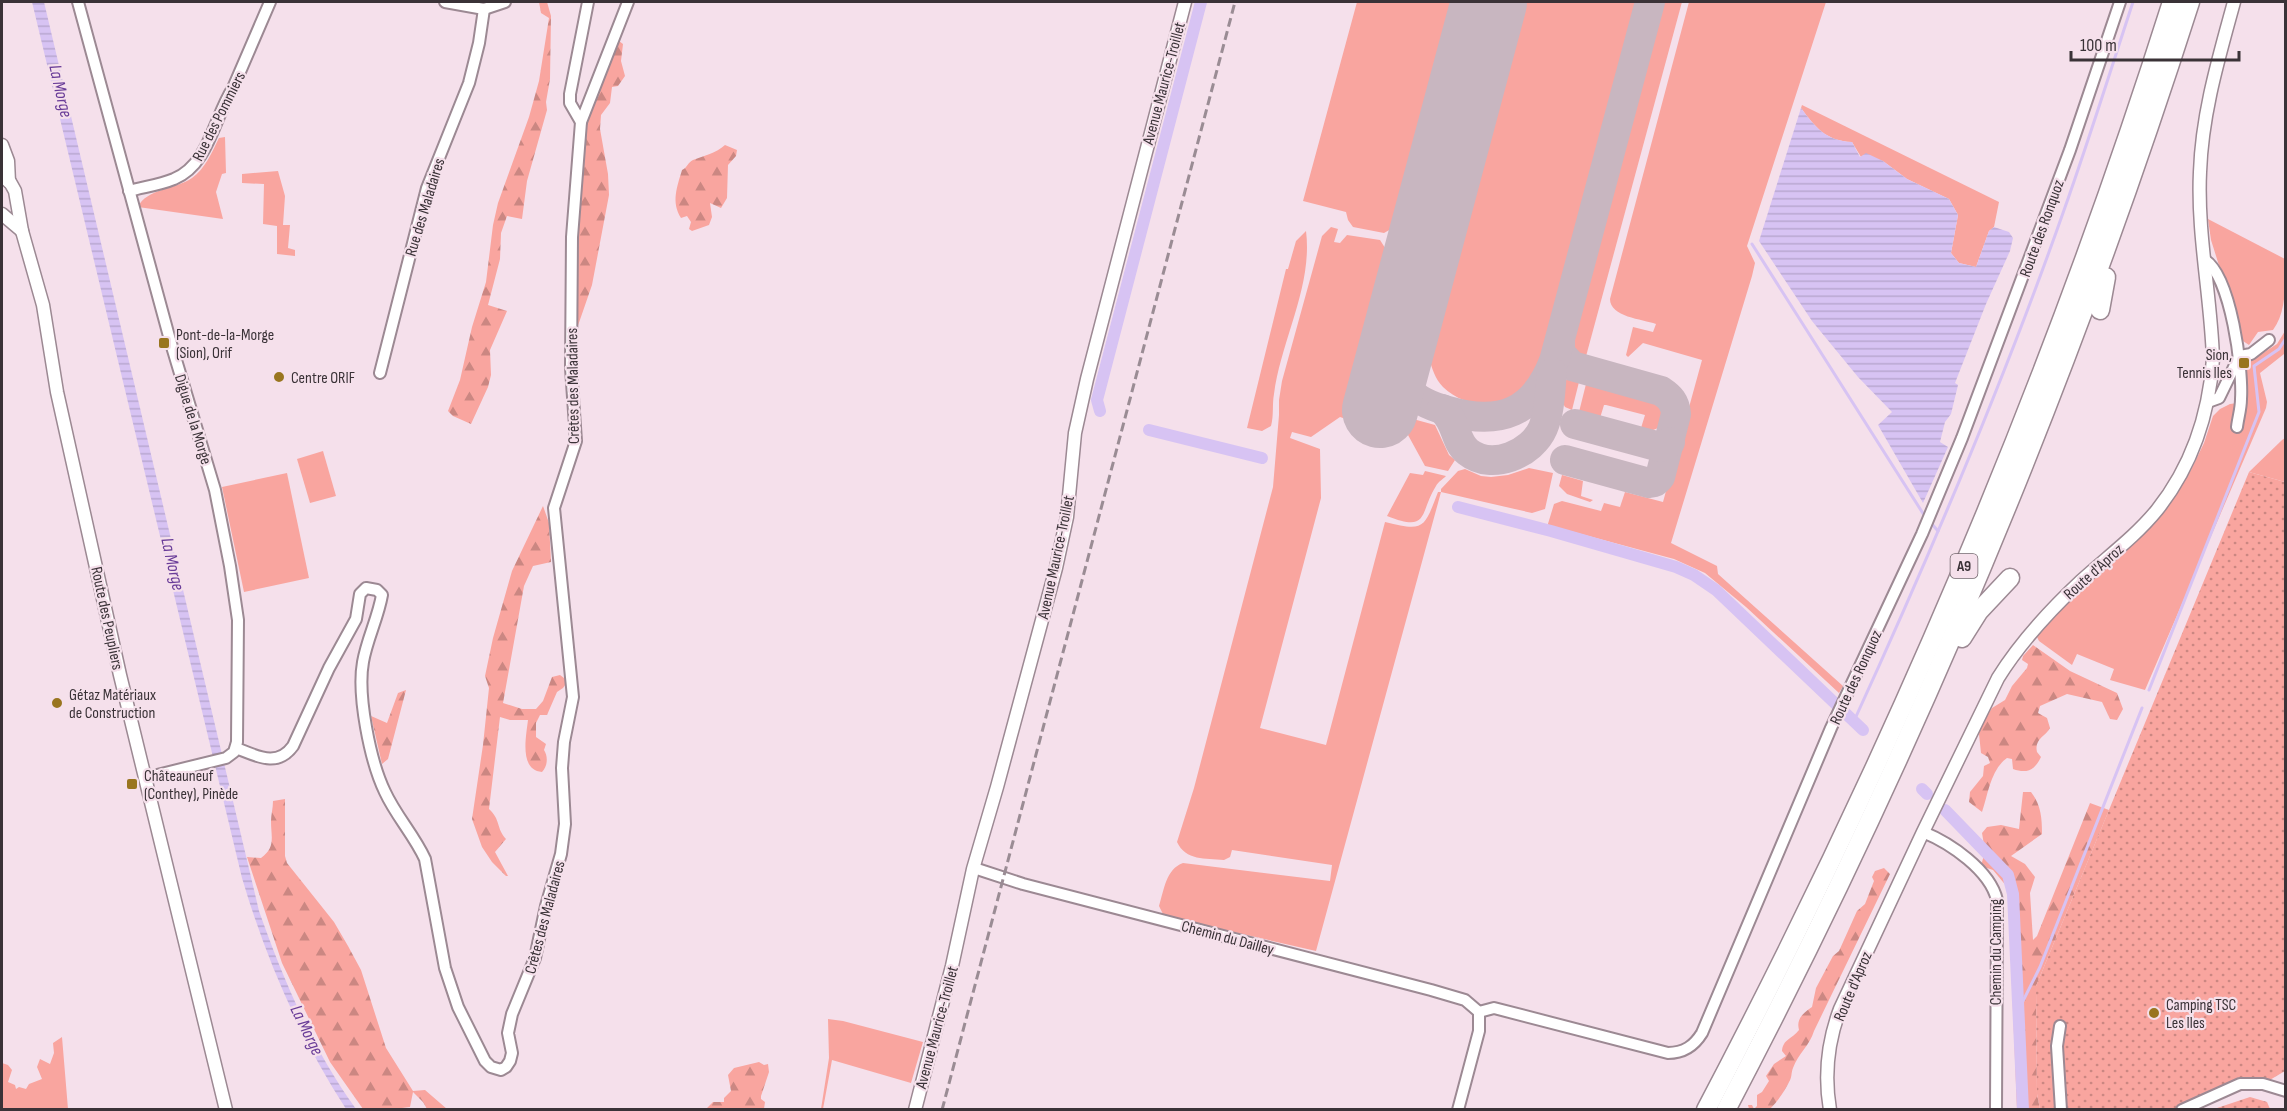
<svg xmlns="http://www.w3.org/2000/svg" width="2287" height="1111" font-family="'Sofia Sans Condensed',sans-serif">
	<style>
		.green { fill: #f9a59f }
		.forest { fill: url(#forest-firs) }
		.park { fill: url(#park-dots) }
		.water { fill: url(#water-rules) }
		.lines { fill: none; stroke-linecap: round; stroke-linejoin: round }
		.stream { stroke: #d7c3f3; stroke-width: 3 }
		.canal { stroke: #d7c3f3; stroke-width: 12 }
		.taxiway { stroke: #c8b6c0; stroke-width: 30 }
		.runway { stroke: #c8b6c0; stroke-width: 76 }
		.minor-casing { stroke: #9c8993; stroke-width: 14 }
		.tertiary-casing { stroke: #9c8993; stroke-width: 15 }
		.motorway-casing { stroke: #9c8993; stroke-width: 21 }
		.minor { stroke: #fff; stroke-width: 10 }
		.tertiary { stroke: #fff; stroke-width: 12 }
		.motorway { stroke: #fff; stroke-width: 18 }
		.rail { stroke: #9a8c94; stroke-width: 3; stroke-dasharray: 9 4.5; stroke-linecap: butt }
		.poi-dot { fill: #99751f; stroke: #f5e0eb; stroke-width: 2 }
		.labels { text-anchor: middle; stroke-width: 4.5; stroke-linejoin: round; paint-order: stroke }
		.shield { fill: #f5e0eb; stroke: #72666d; stroke-width: 1.5 }
		.shield-label { font-size: 15px; font-weight: bold; fill: #3a3237 }
		.street-label { font-size: 16px; fill: #3a3237; stroke: #f5e0eb }
		.poi-label { font-size: 16px; fill: #3a3237; stroke: #f5e0eb; text-anchor: start }
		.water-label { font-size: 18px; font-style: italic; fill: #693c98; stroke: #f5e0eb }
	</style>
	<defs>
		<pattern id="forest-firs" width="22" height="20" patternUnits="userSpaceOnUse" patternTransform="scale(1.5)"><rect width="22" height="20" fill="#f9a59f"/><path d="M5 1l3.5 6h-7zM16 11l3.5 6h-7z" fill="#cb8782"/></pattern>
		<pattern id="park-dots" width="8" height="8" patternUnits="userSpaceOnUse" patternTransform="scale(1.5)"><rect width="8" height="8" fill="#f9a59f"/><path d="M2 2h.1M6 6h.1" fill="none" stroke="#cb8782" stroke-width="1.8" stroke-linecap="round"/></pattern>
		<pattern id="water-rules" width="6" height="5" patternUnits="userSpaceOnUse" patternTransform="scale(1.5)"><rect width="6" height="5" fill="#d7c3f3"/><path d="M0 2.5h6" fill="none" stroke="#b9a8d1"/></pattern>
	</defs>
	<rect width="100%" height="100%" fill="#f5e0eb"/>
	<g class="green">
		<polygon points="1357,2 1454,2 1397,214 1391,229 1384,233 1353,227 1348,220 1346,212 1303,201"/>
		<path d="M1524,2H1636L1539,367C1533,379 1527,393 1514,400C1491,410 1460,404 1443,387C1435,379 1432,368 1429,358Z"/>
		<polygon points="1663,2 1682,2 1585,360 1575,356 1571,349"/>
		<path d="M1689,2H1826L1747,246L1755,263L1752,276L1671,543L1717,566L1718,574L1843,686L1839,693L1746,607L1705,573L1674,559L1555,527H1547L1554,504L1562,501L1601,511L1604,503L1620,507L1625,492L1663,502L1702,360L1643,343L1628,357L1626,355L1633,327L1653,332L1656,324C1642,319 1610,317 1610,299Z"/>
		<path d="M1802,105L1999,202L1994,227L1989,231L1976,267L1959,263L1951,253L1958,215L1949,199L1907,179L1883,161L1861,157L1852,142C1826,141 1815,127 1801,108Z"/>
		<path d="M225,137L226,173L222,174L216,192L223,219L138,207C146,189 176,189 192,178C205,169 212,152 219,138Z"/>
		<polygon points="278,171 285,196 283,225 290,225 288,248 295,250 295,256 277,254 277,226 263,224 264,184 242,183 242,174"/>
		<path d="M2208,219L2285,259C2285,285 2287,311 2273,330L2258,332L2249,345L2243,341L2239,329L2211,240Z"/>
		<path d="M1331,227L1338,229L1334,242L1340,243L1347,235L1380,240L1387,251L1343,418L1340,417L1311,437L1292,432L1290,438L1320,449L1321,498L1260,728L1326,745L1385,522C1425,532 1424,528 1438,492H1441V489L1458,471L1465,469L1481,476L1491,477L1508,475L1529,468L1553,473L1545,509L1532,513L1441,492L1316,951L1164,916L1159,906C1164,890 1166,869 1183,863L1330,881L1332,865L1232,850L1230,857L1224,860C1205,858 1186,861 1177,842L1194,788L1273,487L1279,415V400L1282,381L1322,236Z"/>
		<path d="M1306,231C1313,286 1281,340 1274,394C1272,405 1274,415 1271,426L1262,431L1247,428L1286,269H1288L1296,241Z"/>
		<polygon points="2285,331 2284,354 2260,373 2267,402 2266,408 2145,690 2110,680 2114,669 2077,654 2072,665 2039,641 2036,635 2069,602 2153,525 2172,501 2191,470 2204,443 2213,416 2220,409 2230,404 2245,402 2246,364 2277,344"/>
		<path d="M1574,377L1580,378L1572,410L1565,407L1559,396C1561,385 1563,379 1574,377Z"/>
		<path d="M1587,380L1659,399C1671,410 1669,425 1653,430L1641,428L1645,415L1606,405H1604L1600,418L1579,412Z"/>
		<polygon points="1413,419 1435,425 1449,455 1455,460 1448,471 1425,466 1408,435"/>
		<polygon points="2285,438 2285,482 2249,472 2282,440"/>
		<polygon points="323,451 336,496 310,503 297,459"/>
		<path d="M1425,471L1446,476C1443,479 1438,482 1436,486C1419,513 1430,533 1387,516L1410,473L1423,475Z"/>
		<polygon points="287,473 309,578 244,592 222,487"/>
		<polygon points="1562,475 1583,481 1581,496 1593,500 1590,502 1567,494 1559,486"/>
		<polygon points="828,1019 843,1021 923,1042 911,1083 832,1060 823,1109 821,1109 829,1058"/>
		<polygon points="62,1037 68,1109 2,1109 2,1063 8,1065 12,1070 8,1082 15,1085 16,1089 19,1087 26,1089 29,1084 42,1079 37,1067 40,1059 50,1064 54,1053 53,1043"/>
	</g>
	<g class="forest">
		<polygon points="539,2 547,2 551,16 550,79 546,102 547,110 527,181 522,219 507,216 501,233 500,259 488,305 507,311 490,350 491,375 488,387 471,424 453,416 448,411 460,380 472,327 486,282 493,225 498,203 529,117 539,81 549,18 541,13"/>
		<polygon points="615,38 623,44 621,61 625,76 618,86 612,87 610,103 601,115 600,129 608,174 609,195 592,285 573,340 575,259 583,124"/>
		<path d="M725,145L737,150L736,156L728,165L727,198L721,208L710,203L712,217L709,225L692,231L689,229L691,222L687,216L681,218C671,202 677,187 682,170C687,168 688,162 693,160C704,156 716,153 725,145Z"/>
		<path d="M543,506L549,523L551,562L533,566L524,586L503,703L522,709H536L543,701L552,677L560,675L568,681L563,688L557,692L547,715H540L536,723V737L546,744L544,750C548,756 548,766 542,772C519,770 526,737 528,720H510L500,717L489,809C501,820 496,828 506,839L495,852L508,876H506L492,862L482,847L472,819L483,745L489,688L485,676L493,638L512,571Z"/>
		<path d="M2033,645L2070,671L2117,693L2123,709L2117,720L2110,719L2102,702L2067,694L2040,706L2038,713L2047,718L2050,728C2045,737 2034,739 2037,752L2041,757C2035,770 2027,774 2013,769L2012,759L2007,758C1991,769 1988,794 1982,812L1969,802L1970,792L1983,776L1984,766L1990,763L1988,757L1981,753L1979,734L1981,725L1992,708L2005,700L2012,686L2027,668L2028,664L2022,660L2023,656Z"/>
		<polygon points="406,690 388,759 382,764 371,716 387,723 398,693"/>
		<path d="M2023,792H2031C2041,805 2042,818 2042,834L2011,856L2025,864L2035,877L2030,893L2033,940L2037,936L2090,803L2109,810L2036,986L2037,1094L2040,1109H2017L2008,888L1993,870L1981,866L1985,851L1982,833L1987,827L2001,825L2019,829Z"/>
		<path d="M285,799V856L287,863L334,922L348,946L361,970L386,1048L413,1091L425,1090L447,1109H427L423,1102L413,1092L410,1107L394,1109H363L330,1062L282,963L247,857L261,858C276,847 271,837 271,821C271,815 273,808 273,801Z"/>
		<path d="M1884,868L1890,874L1814,1031C1810,1045 1798,1054 1793,1068C1791,1073 1792,1078 1789,1082C1784,1092 1778,1101 1770,1109H1749L1748,1105H1752L1754,1109L1757,1106V1095L1762,1092L1769,1081L1766,1076L1774,1064L1786,1056L1782,1051C1783,1039 1792,1039 1799,1030C1796,1019 1803,1013 1812,1007L1816,988L1833,956L1839,951L1857,911L1865,904L1874,881L1872,877L1875,871Z"/>
		<polygon points="759,1062 764,1065 768,1064 769,1072 761,1096 761,1099 765,1102 764,1109 706,1109 713,1102 724,1102 724,1098 731,1091 728,1075 734,1068"/>
	</g>
	<g class="park">
		<polygon points="2249,472 2285,482 2285,1071 2263,1084 2252,1083 2182,1109 2040,1109 2037,1094 2036,986"/>
		<polygon points="2250,1097 2267,1102 2270,1109 2214,1109"/>
	</g>
	<g class="water">
		<path d="M32,2H44L259,911C283,979 313,1050 356,1109H346C300,1038 266,959 242,878Z"/>
		<path d="M1801,108C1815,127 1826,141 1852,142L1860,157L1866,153L1883,161L1907,179L1949,199L1958,215L1951,253L1959,263L1976,267L1989,231L1994,227L2009,232L2013,238L2010,251L1986,304L1955,383L1958,385L1951,414L1945,422L1940,442L1948,447L1923,503L1878,425L1892,412L1858,377L1812,321L1759,241Z"/>
	</g>
	<g class="lines">
		<g class="stream">
			<polyline points="1752,244 1924,515 1938,531"/>
			<polyline points="2149,690 2259,412 2254,366 2279,349 2286,338"/>
			<path d="M1854,721C1930,555 2002,386 2063,213C2088,143 2110,72 2133,2"/>
			<polyline points="2020,1007 2040,967 2142,708"/>
		</g>
		<g class="canal">
			<polyline points="1100,411 1097,400 1201,2"/>
			<polyline points="1149,430 1262,458"/>
			<polyline points="1458,507 1551,531 1676,567 1694,575 1716,590 1863,730"/>
			<polyline points="1922,789 1927,794"/>
			<polyline points="1945,810 2008,875 2013,894 2023,1110"/>
		</g>
		<g class="taxiway">
			<path d="M1560,341V353L1572,366L1661,391C1670,397 1675,402 1676,414L1660,477L1655,482L1649,483L1565,460"/>
			<path d="M1398,343C1392,384 1411,401 1448,411C1500,426 1534,413 1554,361L1650,2"/>
			<path d="M1442,409C1458,423 1454,441 1468,452C1492,471 1532,454 1543,428C1550,411 1550,391 1552,373"/>
			<polyline points="1575,424 1660,447 1670,442"/>
		</g>
		<polyline class="runway" points="1380,410 1489,2"/>
		<g class="minor-casing">
			<g id="minor">
				<polyline points="78,2 170,340 215,490 230,566 238,620 237,742 234,752 226,758 145,778"/>
				<polyline points="445,2 484,9 505,2"/>
				<polyline points="581,122 570,103 570,94 588,2"/>
				<path d="M129,191C143,187 160,185 174,179C209,165 214,117 233,88L270,2"/>
				<path d="M2205,260C2231,277 2243,369 2241,399C2241,409 2238,418 2237,427"/>
				<polyline points="2240,356 2251,354 2269,340"/>
				<polyline points="380,373 427,188 469,83 479,43 484,9"/>
				<polyline points="2208,402 2219,398 2238,359"/>
				<path d="M236,748C257,756 277,768 293,746L329,668L356,619L360,594L366,588L377,590L382,595C378,618 367,639 363,662C357,695 370,761 385,792C396,816 414,835 425,859L445,968L458,1007L485,1061L491,1067L501,1070L506,1067L510,1061L512,1053L508,1033L512,1014L535,958L546,906L561,854L565,824L562,768L564,742L573,697L554,508L576,441L571,368L572,237L581,122L628,2"/>
				<path d="M1923,832C1950,843 1990,870 1997,900L1996,1110"/>
				<polyline points="974,868 1023,884 1431,990 1465,1000 1479,1012"/>
				<path d="M1479,1012L1494,1008L1668,1053C1684,1053 1694,1046 1702,1033L1831,728L1922,534L1962,438L2070,150L2120,2"/>
				<polyline points="2060,1026 2057,1046 2061,1110"/>
				<polyline points="1458,1110 1479,1031 1479,1012"/>
				<polyline points="2182,1110 2240,1084 2263,1084 2286,1091"/>
			</g>
		</g>
		<g class="tertiary-casing">
			<g id="tertiary">
				<polyline points="2,145 8,161 9,182"/>
				<polyline points="2,177 10,182 15,191 22,231 43,305 57,392 120,675 226,1110"/>
				<polyline points="2,214 22,231"/>
				<polyline points="915,1110 952,966 973,869 997,787 1056,568 1067,517 1075,433 1087,379 1185,2"/>
				<path d="M1830,1110C1824,1075 1828,1041 1840,1009L1923,832L1998,678C2021,641 2049,611 2081,581C2106,558 2135,537 2157,510C2192,466 2209,414 2213,359C2211,296 2197,234 2200,172C2202,113 2219,57 2234,2"/>
			</g>
		</g>
		<g class="motorway-casing">
			<g id="motorway">
				<polyline points="2100,310 2106,277"/>
				<polyline points="1962,638 1979,611 2010,578"/>
				<path d="M1706,1110C1893,754 2051,384 2172,2"/>
				<path d="M1726,1110C1913,754 2068,384 2190,2"/>
			</g>
		</g>
		<use href="#minor" class="minor"/>
		<use href="#tertiary" class="tertiary"/>
		<use href="#motorway" class="motorway"/>
		<polyline class="rail" points="942,1110 1235,2"/>
	</g>
	<g class="poi-dot">
		<rect x="158" y="337" width="12" height="12" rx="3"/>
		<rect x="2238" y="357" width="12" height="12" rx="3"/>
		<circle cx="279" cy="377" r="6"/>
		<circle cx="57" cy="703" r="6"/>
		<rect x="126" y="778" width="12" height="12" rx="3"/>
		<circle cx="2154" cy="1013" r="6"/>
	</g>
	<g class="labels">
		<rect class="shield" x="1950.5" y="554" width="27" height="24" rx="4.5"/>
		<g class="shield-label">
			<text x="1964" y="571">A9</text>
		</g>
		<g class="street-label">
			<text transform="translate(1163 83) rotate(-75)" y="6">Avenue Maurice-Troillet</text>
			<text transform="translate(218 116) rotate(-63)" y="6">Rue des Pommiers</text>
			<text transform="translate(424 207) rotate(-73)" y="6">Rue des Maladaires</text>
			<text transform="translate(2041 228) rotate(-70)" y="6">Route des Ronquoz</text>
			<text transform="translate(572 386) rotate(-91)" y="6">Crêtes des Maladaires</text>
			<text transform="translate(194 419) rotate(73)" y="6">Digue de la Morge</text>
			<text transform="translate(1055 557) rotate(-78)" y="6">Avenue Maurice-Troillet</text>
			<text transform="translate(2093 571) rotate(-42)" y="6">Route d'Aproz</text>
			<text transform="translate(108 618) rotate(78)" y="6">Route des Peupliers</text>
			<text transform="translate(1855 677) rotate(-65)" y="6">Route des Ronquoz</text>
			<text transform="translate(544 917) rotate(-75)" y="6">Crêtes des Maladaires</text>
			<text transform="translate(1228 937) rotate(15)" y="6">Chemin du Dailley</text>
			<text transform="translate(1995 952) rotate(-90)" y="6">Chemin du Camping</text>
			<text transform="translate(1852 986) rotate(-67)" y="6">Route d'Aproz</text>
			<text transform="translate(936 1027) rotate(-75)" y="6">Avenue Maurice-Troillet</text>
		</g>
		<g class="poi-label">
			<text x="176" y="340">Pont-de-la-Morge<tspan x="176" dy="18">(Sion), Orif</tspan></text>
			<text x="2232" y="360" text-anchor="end">Sion,<tspan x="2232" dy="18">Tennis Iles</tspan></text>
			<text x="291" y="383">Centre ORIF</text>
			<text x="69" y="700">Gétaz Matériaux<tspan x="69" dy="18">de Construction</tspan></text>
			<text x="144" y="781">Châteauneuf<tspan x="144" dy="18">(Conthey), Pinède</tspan></text>
			<text x="2166" y="1010">Camping TSC<tspan x="2166" dy="18">Les Iles</tspan></text>
		</g>
		<g class="water-label">
			<text transform="translate(61 91) rotate(77)" y="6">La Morge</text>
			<text transform="translate(173 564) rotate(77)" y="6">La Morge</text>
			<text transform="translate(307 1030) rotate(64)" y="6">La Morge</text>
		</g>
	</g>
	<rect width="2287" height="1111" fill="none" stroke="#3a3237" stroke-width="6"/>
	<path d="M2071 51v9h168v-9" fill="none" stroke="#3a3237" stroke-width="3"/>
	<text x="2080" y="51" font-size="18" fill="#3a3237" stroke="#f5e0eb" stroke-width="4.5" paint-order="stroke">100 m</text>
</svg>
